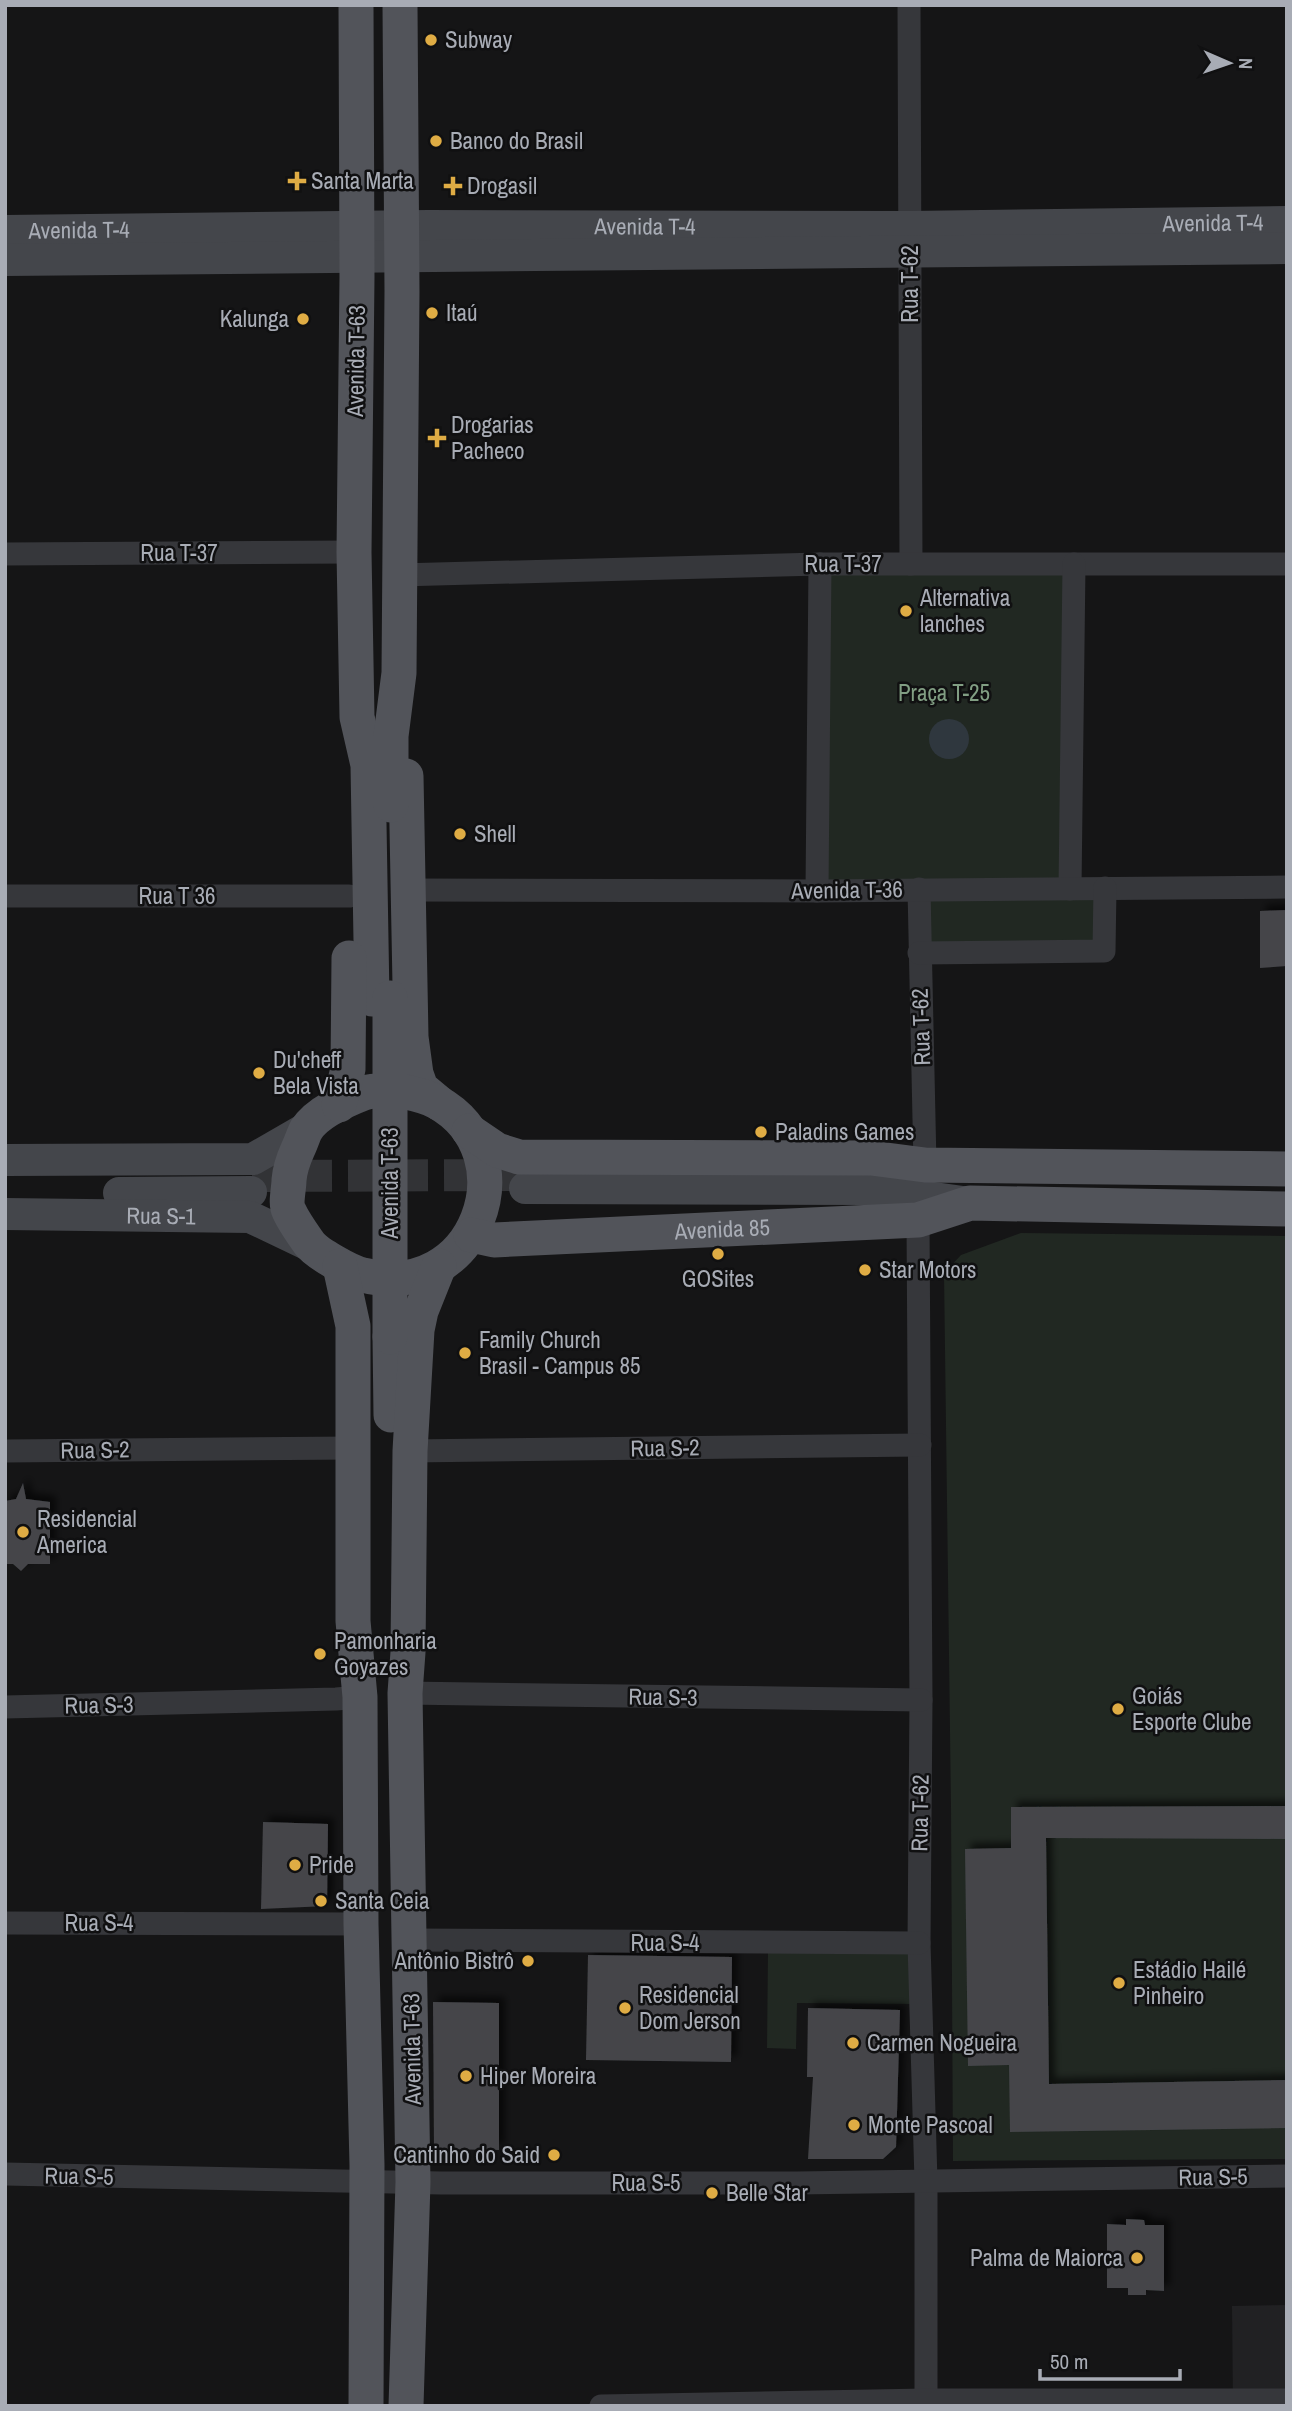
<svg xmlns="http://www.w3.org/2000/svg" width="1292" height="2411" font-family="'Archivo Narrow',sans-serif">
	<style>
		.built { fill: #212123 }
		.green { fill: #212822 }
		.water { fill: #2f373e }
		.building { fill: #444549; filter: url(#shadow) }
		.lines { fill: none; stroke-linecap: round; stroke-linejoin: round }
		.secondary-tunnel { stroke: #323336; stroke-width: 32; stroke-dasharray: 32 16; stroke-linecap: butt }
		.minor { stroke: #36373b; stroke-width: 23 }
		.secondary { stroke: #44464b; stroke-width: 32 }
		.primary { stroke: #52545a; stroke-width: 35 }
		.primary-bridge { stroke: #52545a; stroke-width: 35 }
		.poi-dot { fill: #dfac44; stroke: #101011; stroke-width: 2.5 }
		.labels { text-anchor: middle; stroke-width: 5; stroke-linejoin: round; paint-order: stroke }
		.poi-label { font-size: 23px; fill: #a8acb5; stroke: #101011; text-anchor: start }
		.street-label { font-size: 23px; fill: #a8acb5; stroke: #101011 }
		.park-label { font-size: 23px; fill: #819e83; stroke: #101011 }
	</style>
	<defs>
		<filter id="shadow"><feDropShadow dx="6" dy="-6" stdDeviation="3.5" flood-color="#0009"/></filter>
	</defs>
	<rect width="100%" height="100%" fill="#151516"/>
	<polygon class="built" points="1287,2305 1287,2406 1233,2406 1232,2306"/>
	<g class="green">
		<polygon points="1072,565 1064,883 820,888 823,567"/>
		<rect x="927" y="897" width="170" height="48"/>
		<polygon points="1021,1233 1287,1236 1287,2159 953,2161 951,1807 944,1273 961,1255"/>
		<polygon points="768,1951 914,1954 915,2004 797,2003 796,2049 767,2048"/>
	</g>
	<circle class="water" cx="949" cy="739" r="20"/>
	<g class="building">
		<polygon points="1287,910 1287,966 1260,968 1260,911"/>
		<polygon points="23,1483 26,1499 50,1502 50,1564 28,1564 21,1571 13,1564 5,1564 5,1501 16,1499"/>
		<polygon points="1287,1806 1287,1839 1046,1838 1049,2084 1287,2080 1287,2128 1010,2132 1009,2065 968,2066 965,1849 1011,1848 1011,1807"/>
		<polygon points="263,1822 328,1824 327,1906 261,1909"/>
		<polygon points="588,1955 732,1957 731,2062 586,2060"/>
		<polygon points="433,2002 499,2003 499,2150 434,2149"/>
		<polygon points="808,2008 900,2010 896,2147 883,2159 808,2159 813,2077 807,2077"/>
		<polygon points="1126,2219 1144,2220 1145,2225 1164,2225 1164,2291 1146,2290 1146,2295 1128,2295 1128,2288 1107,2288 1107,2224 1126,2225"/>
	</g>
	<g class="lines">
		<polyline class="secondary-tunnel" points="252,1176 527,1175"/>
		<g class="minor">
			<polyline points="909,5 911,564"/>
			<polyline points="5,554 354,552"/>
			<polyline points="399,575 820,564 1287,564"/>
			<polyline points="919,889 925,1165"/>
			<polyline points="1070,889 1074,564"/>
			<polyline points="408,890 817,891 1287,887"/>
			<polyline points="817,891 820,564"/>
			<polyline points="5,896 349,896"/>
			<polyline points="919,953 1104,951 1105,888"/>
			<polyline points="918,1220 921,1700 919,1943 926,2181 926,2406"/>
			<polyline points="5,1451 353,1448"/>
			<polyline points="410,1451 920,1445"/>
			<polyline points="405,1693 921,1700"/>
			<polyline points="5,1707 336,1699 360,1697"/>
			<polyline points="5,1923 361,1924"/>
			<polyline points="411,1940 919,1943"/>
			<polyline points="5,2174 441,2183 797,2183 1287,2176"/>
			<polyline points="601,2406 926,2400 1287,2400"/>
		</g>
		<g class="secondary">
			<path id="s1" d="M5,231L428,226L910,227L1287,222"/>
			<polyline points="5,260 1287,248"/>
			<polyline points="5,1160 253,1159 307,1128"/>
			<polyline points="525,1188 870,1189 970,1203"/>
			<polyline points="119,1193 251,1192"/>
			<path id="s2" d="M5,1214L250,1217L311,1246"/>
		</g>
		<g class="primary">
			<polyline points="356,5 357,277 354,552 357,717 368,765 372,999"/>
			<polyline points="406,776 411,1037 416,1074 421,1088 439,1103"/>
			<polyline points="391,805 391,736 399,673 402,291 400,5"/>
			<path d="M396,1090C410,1093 424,1095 437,1102C530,1154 477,1304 363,1275C350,1272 316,1253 309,1243C302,1233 294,1222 289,1211C285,1203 289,1189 289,1180C290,1168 293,1160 298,1149C301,1143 303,1136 306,1130C317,1112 346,1100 364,1093C374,1090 386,1091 396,1090Z"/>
			<polyline points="339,1105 348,1069 349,958"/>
			<polyline points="469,1131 497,1150 519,1157 871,1158 925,1165 1287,1169"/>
			<path id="s3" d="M471,1235L494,1240L918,1220L970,1203L1287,1209"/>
			<polyline points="340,1266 353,1326 353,1621 360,1697 361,1924 367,2165 366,2406"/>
			<polyline points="390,1337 391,1415"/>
			<polyline points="406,2406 413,2182 405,1693 408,1652 410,1451 417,1330 421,1311 439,1266"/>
		</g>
		<polyline class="primary-bridge" points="390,998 390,1337"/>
	</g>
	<g class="poi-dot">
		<circle cx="431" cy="40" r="7"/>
		<circle cx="436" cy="141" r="7"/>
		<path d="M293.5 170.5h7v7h7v7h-7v7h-7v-7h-7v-7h7z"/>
		<path d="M449.5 175.5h7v7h7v7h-7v7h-7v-7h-7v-7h7z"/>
		<circle cx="432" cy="313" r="7"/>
		<circle cx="303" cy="319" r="7"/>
		<path d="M433.5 427.5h7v7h7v7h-7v7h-7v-7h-7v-7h7z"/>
		<circle cx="906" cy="611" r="7"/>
		<circle cx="460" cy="834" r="7"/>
		<circle cx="259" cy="1073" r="7"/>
		<circle cx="761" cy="1132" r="7"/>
		<circle cx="718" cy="1254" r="7"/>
		<circle cx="865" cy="1270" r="7"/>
		<circle cx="465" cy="1353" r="7"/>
		<circle cx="23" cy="1532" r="7"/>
		<circle cx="320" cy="1654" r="7"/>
		<circle cx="1118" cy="1709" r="7"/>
		<circle cx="295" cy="1865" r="7"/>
		<circle cx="321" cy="1901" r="7"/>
		<circle cx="528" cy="1961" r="7"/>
		<circle cx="1119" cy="1983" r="7"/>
		<circle cx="625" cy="2008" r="7"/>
		<circle cx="853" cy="2043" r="7"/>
		<circle cx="466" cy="2076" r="7"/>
		<circle cx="854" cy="2125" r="7"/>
		<circle cx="554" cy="2155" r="7"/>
		<circle cx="712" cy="2193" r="7"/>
		<circle cx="1137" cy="2258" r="7"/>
	</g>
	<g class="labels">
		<g class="poi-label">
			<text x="445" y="48">Subway</text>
			<text x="450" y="149">Banco do Brasil</text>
			<text x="311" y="189">Santa Marta</text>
			<text x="467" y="194">Drogasil</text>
			<text x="446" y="321">Itaú</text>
			<text x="289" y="327" text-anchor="end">Kalunga</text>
			<text x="451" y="433">Drogarias<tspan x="451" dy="26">Pacheco</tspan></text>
			<text x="920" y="606">Alternativa<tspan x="920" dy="26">lanches</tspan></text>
			<text x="474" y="842">Shell</text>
			<text x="273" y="1068">Du'cheff<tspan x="273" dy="26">Bela Vista</tspan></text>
			<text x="775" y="1140">Paladins Games</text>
			<text x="879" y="1278">Star Motors</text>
			<text x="718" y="1287" text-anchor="middle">GOSites</text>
			<text x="479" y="1348">Family Church<tspan x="479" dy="26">Brasil - Campus 85</tspan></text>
			<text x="37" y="1527">Residencial<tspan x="37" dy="26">America</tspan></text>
			<text x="334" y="1649">Pamonharia<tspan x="334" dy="26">Goyazes</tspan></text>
			<text x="1132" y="1704">Goiás<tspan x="1132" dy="26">Esporte Clube</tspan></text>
			<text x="309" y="1873">Pride</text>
			<text x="335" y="1909">Santa Ceia</text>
			<text x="514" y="1969" text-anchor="end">Antônio Bistrô</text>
			<text x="1133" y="1978">Estádio Hailé<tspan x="1133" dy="26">Pinheiro</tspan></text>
			<text x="639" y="2003">Residencial<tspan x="639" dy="26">Dom Jerson</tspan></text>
			<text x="867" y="2051">Carmen Nogueira</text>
			<text x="480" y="2084">Hiper Moreira</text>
			<text x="868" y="2133">Monte Pascoal</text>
			<text x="540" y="2163" text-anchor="end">Cantinho do Said</text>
			<text x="726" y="2201">Belle Star</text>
			<text x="1123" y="2266" text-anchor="end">Palma de Maiorca</text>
		</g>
		<g class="street-label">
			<text dy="8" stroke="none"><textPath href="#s1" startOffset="1208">Avenida T-4</textPath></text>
			<text dy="8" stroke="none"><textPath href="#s1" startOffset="640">Avenida T-4</textPath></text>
			<text dy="8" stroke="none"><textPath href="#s1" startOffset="74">Avenida T-4</textPath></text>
			<text transform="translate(910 284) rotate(-90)" y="8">Rua T-62</text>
			<text transform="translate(356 361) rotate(-89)" y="8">Avenida T-63</text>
			<text x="179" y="561">Rua T-37</text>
			<text x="843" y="572">Rua T-37</text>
			<text transform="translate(847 890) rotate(-1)" y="8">Avenida T-36</text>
			<text x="177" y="904">Rua T 36</text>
			<text transform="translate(921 1027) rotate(-92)" y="8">Rua T-62</text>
			<text transform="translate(390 1183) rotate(-90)" y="8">Avenida T-63</text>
			<text dy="8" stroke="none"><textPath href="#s2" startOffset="156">Rua S-1</textPath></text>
			<text dy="8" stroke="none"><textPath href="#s3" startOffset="252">Avenida 85</textPath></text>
			<text transform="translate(665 1448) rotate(-1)" y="8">Rua S-2</text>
			<text transform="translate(95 1450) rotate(-1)" y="8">Rua S-2</text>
			<text transform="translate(663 1697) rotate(1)" y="8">Rua S-3</text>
			<text transform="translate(99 1705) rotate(-1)" y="8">Rua S-3</text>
			<text transform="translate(920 1813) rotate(-89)" y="8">Rua T-62</text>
			<text x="99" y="1931">Rua S-4</text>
			<text x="665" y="1951">Rua S-4</text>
			<text transform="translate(412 2049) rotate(-91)" y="8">Avenida T-63</text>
			<text transform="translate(79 2176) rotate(1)" y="8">Rua S-5</text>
			<text transform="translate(1213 2177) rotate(-1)" y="8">Rua S-5</text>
			<text x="646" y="2191">Rua S-5</text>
		</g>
		<g class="park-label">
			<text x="944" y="701">Praça T-25</text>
		</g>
	</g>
	<rect width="1292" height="2411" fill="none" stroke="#a8acb5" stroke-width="14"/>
	<g transform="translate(1229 63) rotate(92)" stroke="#101011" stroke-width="5" paint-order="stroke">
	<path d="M0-5L12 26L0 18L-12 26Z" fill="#a8acb5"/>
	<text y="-10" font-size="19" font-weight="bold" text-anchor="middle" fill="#a8acb5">N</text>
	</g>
	<path d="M1040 2369v10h140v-10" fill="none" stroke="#a8acb5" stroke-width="3.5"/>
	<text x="1050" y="2369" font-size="21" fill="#a8acb5" stroke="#101011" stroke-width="5" paint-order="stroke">50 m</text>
</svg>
